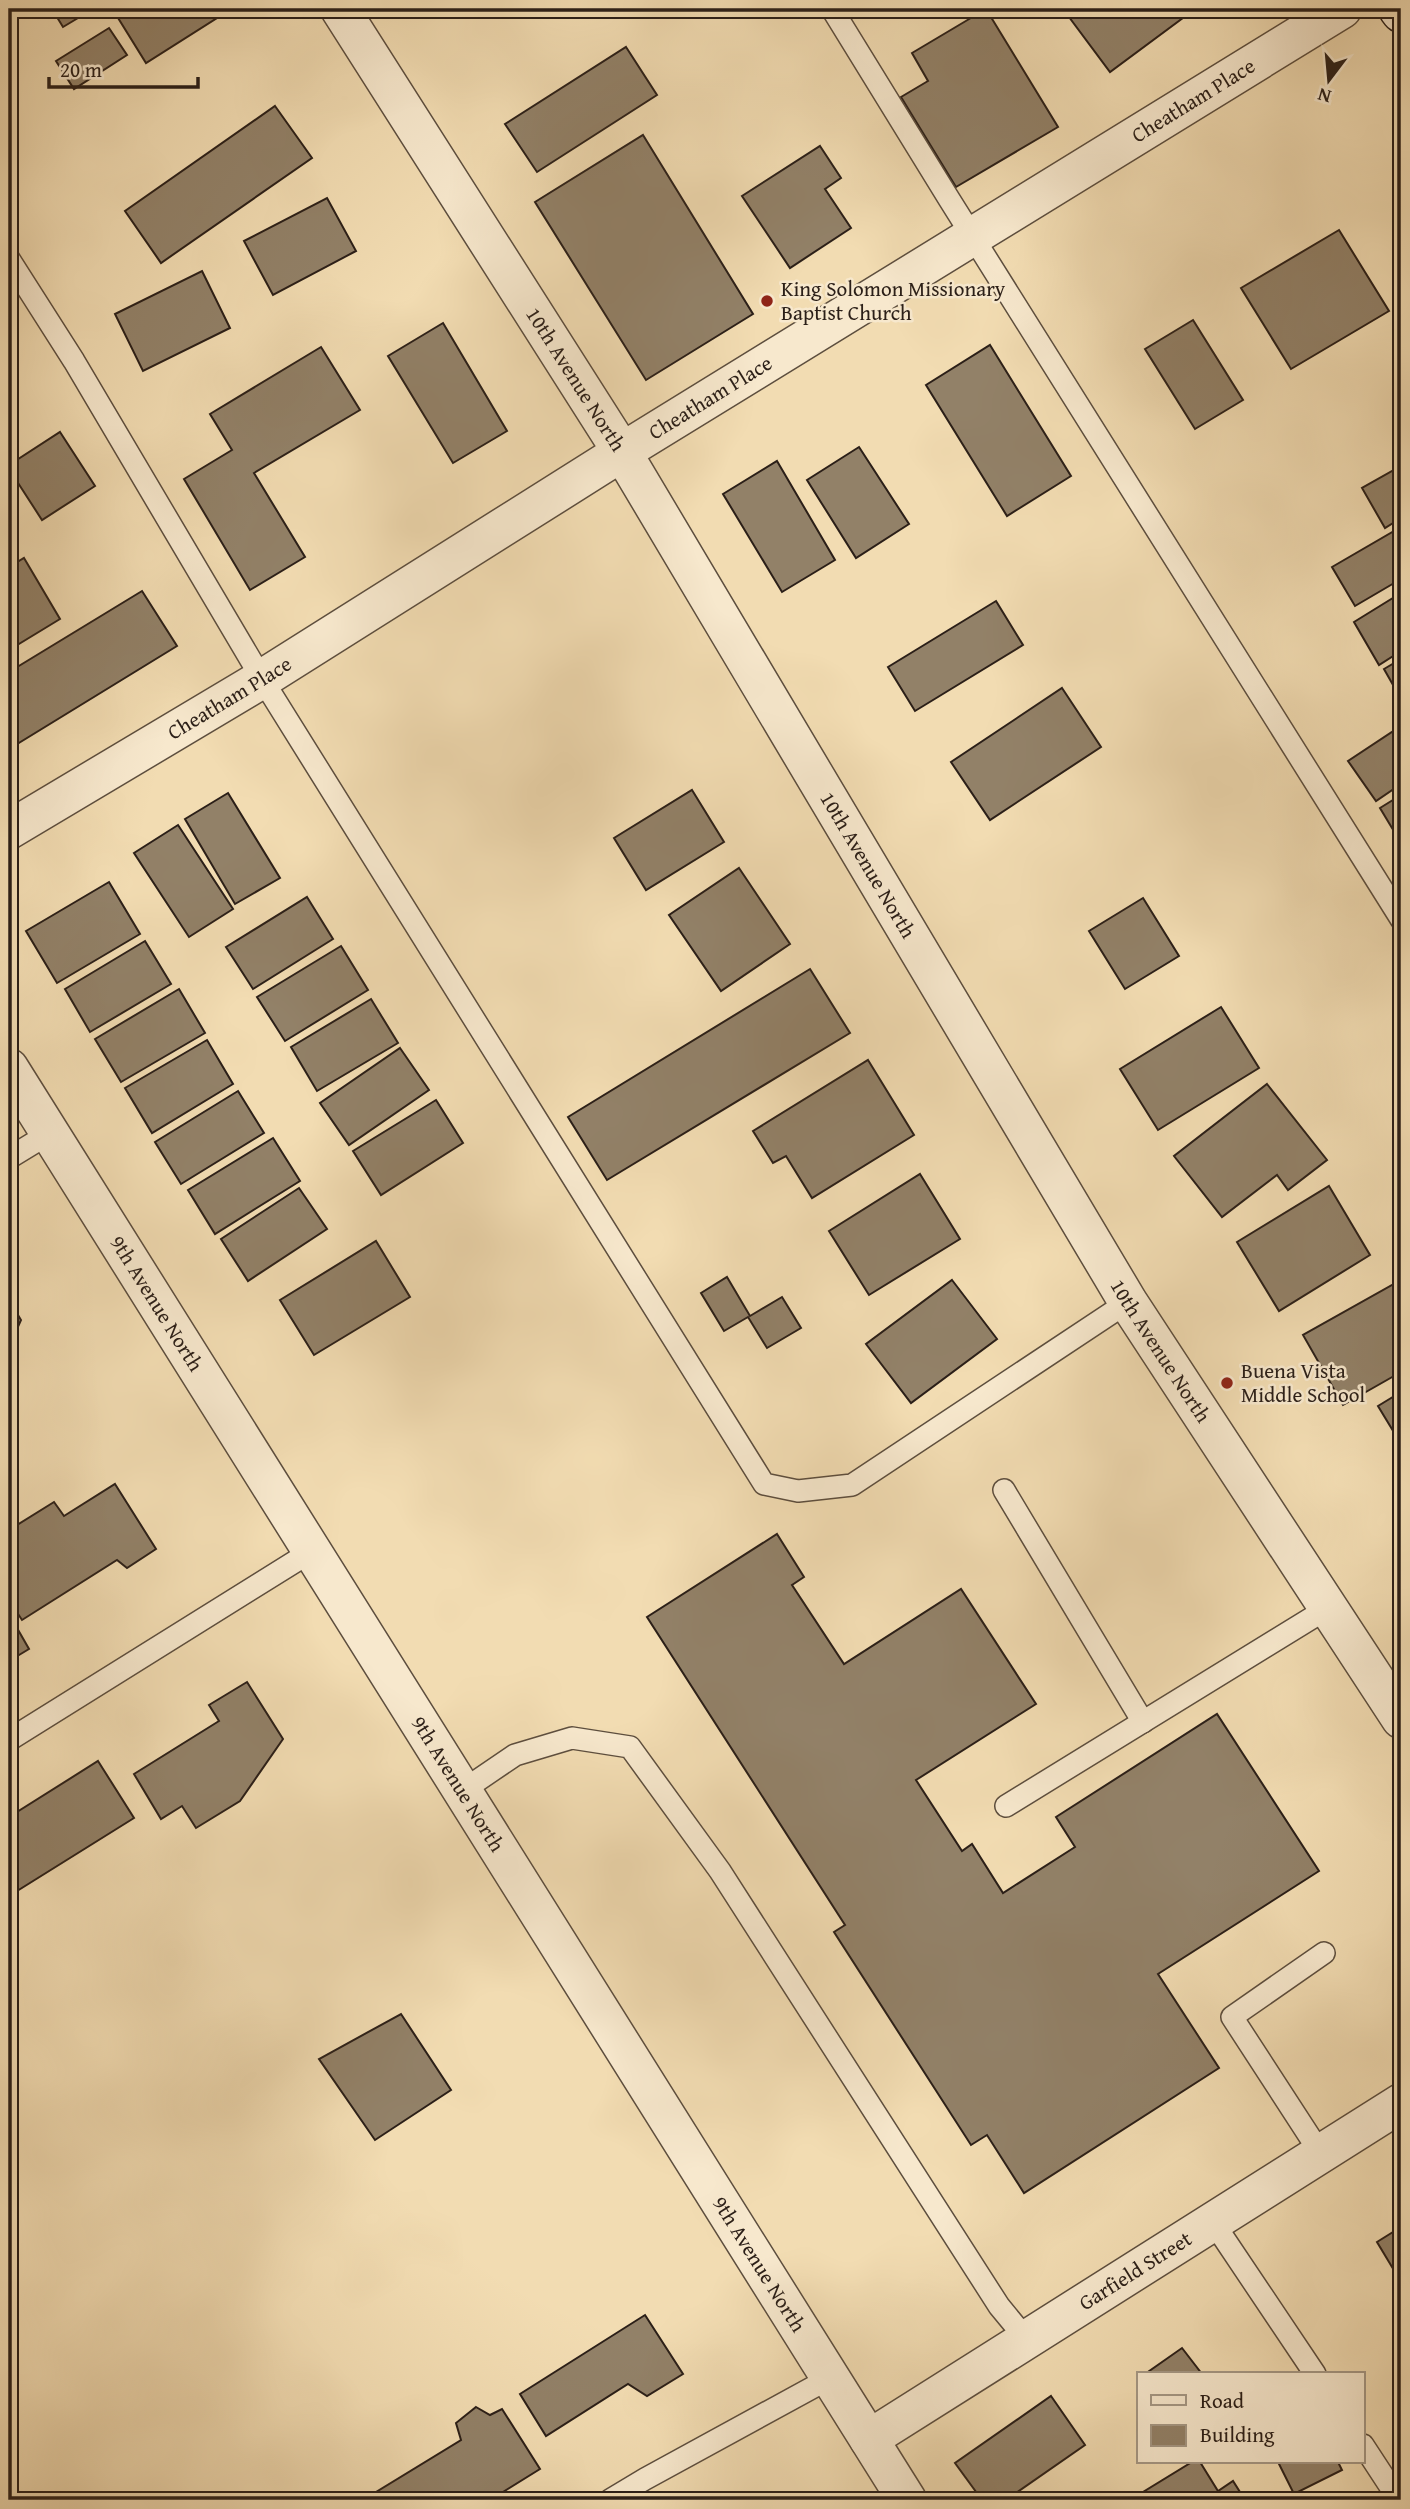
<svg xmlns="http://www.w3.org/2000/svg" width="1410" height="2509" font-family="'Gentium Book Plus',serif">
	<style>
		.building { fill: #928168; stroke: #2b1f18; stroke-width: 2 }
		.lines { fill: none; stroke-linecap: round; stroke-linejoin: round }
		.lane-casing { stroke: #5d4e3e; stroke-width: 24 }
		.street-casing { stroke: #5d4e3e; stroke-width: 41 }
		.secondary-casing { stroke: #2b1f18; stroke-width: 41 }
		.lane { stroke: #f7e8cd; stroke-width: 21 }
		.street { stroke: #f7e8cd; stroke-width: 38 }
		.secondary { stroke: #f7e8cd; stroke-width: 38 }
		.poi-dot { fill: #8f2418; stroke: #f7e8cd; stroke-width: 2.5 }
		.labels { text-anchor: middle; stroke-width: 5; stroke-linejoin: round; paint-order: stroke }
		.street-label { font-size: 21px; fill: #2b1f18; stroke: #f7e8cd }
		.poi-label { font-size: 21px; fill: #2b1f18; stroke: #f7e8cd; text-anchor: start }
	</style>
	<rect width="100%" height="100%" fill="#f2dcb2"/>
	<filter id="stains"><feTurbulence type="fractalNoise" baseFrequency=".00286" numOctaves="4"/><feColorMatrix values="0 0 0 0 .2 0 0 0 0 .09 0 0 0 0 .02 0 0 0 .5 -.17"/></filter>
	<radialGradient id="worn" r=".72"><stop offset=".6" stop-color="#630" stop-opacity="0"/><stop offset="1" stop-color="#630" stop-opacity=".3"/></radialGradient>
	<g class="building">
		<polygon points="52,9 93,9 63,27"/>
		<polygon points="121,9 226,9 228,11 146,63 115,13"/>
		<polygon points="986,9 1058,127 956,187 901,97 928,81 912,53"/>
		<polygon points="1080,9 1195,9 1110,72 1069,17"/>
		<polygon points="109,28 127,55 74,89 56,61"/>
		<polygon points="626,47 657,95 537,172 505,124"/>
		<polygon points="275,106 312,158 161,263 125,211"/>
		<polygon points="643,135 753,314 646,380 535,202"/>
		<polygon points="820,146 841,178 825,189 851,228 790,268 742,196"/>
		<polygon points="327,198 356,251 273,295 244,241"/>
		<polygon points="1339,230 1389,311 1291,369 1241,288"/>
		<polygon points="202,271 230,328 143,371 115,314"/>
		<polygon points="1193,320 1243,400 1195,429 1145,349"/>
		<polygon points="443,323 507,431 453,463 388,356"/>
		<polygon points="990,345 1071,476 1007,516 926,385"/>
		<polygon points="321,347 360,410 254,473 305,557 250,590 184,479 232,450 210,414"/>
		<polygon points="60,432 95,486 42,520 9,469 9,465"/>
		<polygon points="859,447 909,524 856,558 807,480"/>
		<polygon points="777,461 835,560 782,592 723,494"/>
		<polygon points="1401,466 1401,518 1385,528 1362,488"/>
		<polygon points="1401,527 1401,579 1355,606 1332,567"/>
		<polygon points="24,558 60,619 9,650 9,567"/>
		<polygon points="142,591 177,646 9,749 9,672"/>
		<polygon points="1401,593 1401,651 1379,665 1354,622"/>
		<polygon points="996,601 1023,645 915,711 888,667"/>
		<polygon points="1401,659 1401,699 1384,669"/>
		<polygon points="1062,688 1101,747 990,820 951,762"/>
		<polygon points="1395,730 1401,739 1401,784 1376,801 1348,761"/>
		<polygon points="692,790 724,842 646,890 614,838"/>
		<polygon points="228,793 280,878 235,904 185,819"/>
		<polygon points="1401,795 1401,843 1380,808"/>
		<polygon points="178,825 233,909 189,937 134,853"/>
		<polygon points="739,868 790,944 721,991 669,915"/>
		<polygon points="109,882 140,934 57,983 26,931"/>
		<polygon points="307,897 333,939 253,989 226,947"/>
		<polygon points="1143,898 1179,956 1125,989 1089,931"/>
		<polygon points="145,941 171,984 90,1032 65,989"/>
		<polygon points="341,946 368,990 285,1041 257,997"/>
		<polygon points="810,969 850,1033 607,1180 568,1117"/>
		<polygon points="179,989 205,1033 121,1082 95,1039"/>
		<polygon points="371,999 398,1043 317,1091 291,1047"/>
		<polygon points="1221,1007 1259,1068 1158,1130 1120,1069"/>
		<polygon points="207,1040 233,1084 152,1133 125,1088"/>
		<polygon points="400,1048 429,1090 349,1145 320,1103"/>
		<polygon points="868,1060 914,1135 812,1198 786,1156 773,1163 753,1131"/>
		<polygon points="1267,1084 1327,1160 1288,1190 1277,1175 1222,1217 1174,1156"/>
		<polygon points="238,1091 264,1133 181,1184 155,1142"/>
		<polygon points="436,1100 463,1143 381,1195 353,1151"/>
		<polygon points="273,1138 300,1181 215,1234 188,1190"/>
		<polygon points="920,1174 960,1239 869,1295 829,1231"/>
		<polygon points="1329,1186 1370,1255 1279,1311 1237,1242"/>
		<polygon points="299,1188 327,1229 248,1281 221,1239"/>
		<polygon points="376,1241 410,1297 314,1355 280,1300"/>
		<polygon points="727,1277 750,1316 782,1297 801,1328 767,1348 748,1317 724,1331 701,1293"/>
		<polygon points="952,1280 997,1339 911,1403 866,1344"/>
		<polygon points="1401,1280 1401,1372 1343,1405 1303,1335"/>
		<polygon points="9,1300 21,1320 13,1338 9,1342"/>
		<polygon points="1401,1392 1401,1444 1378,1406"/>
		<polygon points="115,1484 156,1549 127,1568 117,1560 22,1620 9,1600 9,1530 54,1502 64,1516"/>
		<polygon points="777,1534 804,1577 792,1585 844,1664 961,1589 1036,1704 916,1780 962,1851 972,1844 1003,1893 1075,1847 1056,1817 1217,1714 1319,1871 1158,1974 1219,2068 1024,2193 987,2135 971,2145 834,1932 845,1925 647,1617"/>
		<polygon points="9,1614 29,1649 9,1661"/>
		<polygon points="247,1682 283,1739 240,1801 196,1828 182,1806 161,1819 134,1774 219,1721 209,1705"/>
		<polygon points="98,1761 134,1818 9,1896 9,1817"/>
		<polygon points="401,2014 451,2090 375,2140 319,2059"/>
		<polygon points="1401,2227 1401,2282 1377,2242"/>
		<polygon points="645,2315 683,2374 647,2396 628,2384 546,2436 520,2394"/>
		<polygon points="1182,2348 1202,2374 1145,2374"/>
		<polygon points="1051,2396 1085,2445 1006,2500 982,2500 955,2463"/>
		<polygon points="476,2407 490,2415 502,2409 540,2469 490,2500 363,2500 461,2440 456,2423"/>
		<polygon points="1192,2462 1200,2462 1218,2491 1233,2481 1245,2500 1130,2500"/>
		<polygon points="1278,2462 1338,2462 1342,2470 1294,2494"/>
	</g>
	<g class="lines">
		<g class="lane-casing">
			<g id="lane">
				<polyline points="832,9 949,199 1401,919"/>
				<polyline points="9,259 74,361 262,679 764,1484 798,1491 852,1485 1128,1302"/>
				<polyline points="9,1158 50,1133"/>
				<polyline points="1004,1490 1143,1722"/>
				<polyline points="9,1740 312,1551"/>
				<polyline points="462,1791 515,1755 572,1738 630,1747 720,1871 999,2306 1027,2340"/>
				<polyline points="1006,1806 1328,1608"/>
				<polyline points="1321,2154 1232,2017 1324,1953"/>
				<polyline points="1213,2222 1315,2374"/>
				<polyline points="1363,2445 1399,2500"/>
				<polyline points="610,2500 645,2479 830,2378"/>
			</g>
		</g>
		<g class="street-casing">
			<g id="street">
				<path id="s1" d="M340,9L622,452L1128,1302L1401,1719"/>
				<path id="s2" d="M9,830L262,679L622,452L1342,9"/>
				<path id="s3" d="M9,1068L907,2500"/>
				<path id="s4" d="M869,2439L1401,2103"/>
			</g>
		</g>
		<g class="secondary-casing">
			<polyline id="secondary" points="1398,9 1401,13"/>
		</g>
		<use href="#lane" class="lane"/>
		<use href="#street" class="street"/>
		<use href="#secondary" class="secondary"/>
	</g>
	<g class="poi-dot">
		<circle cx="767" cy="301" r="7"/>
		<circle cx="1227" cy="1383" r="7"/>
	</g>
	<g class="labels">
		<g class="street-label">
			<text dy="7" stroke="none"><textPath href="#s2" startOffset="1391">Cheatham Place</textPath></text>
			<text dy="7" stroke="none"><textPath href="#s1" startOffset="439">10th Avenue North</textPath></text>
			<text dy="7" stroke="none"><textPath href="#s2" startOffset="824">Cheatham Place</textPath></text>
			<text dy="7" stroke="none"><textPath href="#s2" startOffset="257">Cheatham Place</textPath></text>
			<text dy="7" stroke="none"><textPath href="#s1" startOffset="1006">10th Avenue North</textPath></text>
			<text dy="7" stroke="none"><textPath href="#s3" startOffset="278">9th Avenue North</textPath></text>
			<text dy="7" stroke="none"><textPath href="#s1" startOffset="1573">10th Avenue North</textPath></text>
			<text dy="7" stroke="none"><textPath href="#s3" startOffset="845">9th Avenue North</textPath></text>
			<text dy="7" stroke="none"><textPath href="#s3" startOffset="1412">9th Avenue North</textPath></text>
			<text dy="7" stroke="none"><textPath href="#s4" startOffset="315">Garfield Street</textPath></text>
		</g>
		<g class="poi-label">
			<text x="781" y="296">King Solomon Missionary<tspan x="781" dy="24">Baptist Church</tspan></text>
			<text x="1241" y="1378">Buena Vista<tspan x="1241" dy="24">Middle School</tspan></text>
		</g>
	</g>
	<rect width="1410" height="2509" fill="none" stroke="#f2dcb2" stroke-width="35"/>
	<rect x="10" y="10" width="1389" height="2488" fill="none" stroke="#2b1f18" stroke-width="3.5"/>
	<rect x="18" y="18" width="1375" height="2474" fill="none" stroke="#2b1f18" stroke-width="2"/>
	<rect x="1137" y="2372" width="228" height="91" fill="#f7e8cd" stroke="#a59885" stroke-width="2"/>
	<rect x="1151" y="2395" width="35" height="10" fill="#f7e8cd" stroke="#a59885" stroke-width="2"/>
	<text x="1200" y="2408" font-size="21" fill="#2b1f18">Road</text>
	<rect x="1151" y="2425" width="35" height="21" fill="#928168" stroke="#a59885" stroke-width="2"/>
	<text x="1200" y="2442" font-size="21" fill="#2b1f18">Building</text>
	<g transform="translate(1329 80) rotate(196)" stroke="#f7e8cd" stroke-width="5" paint-order="stroke">
	<path d="M0-5L12 26L0 18L-12 26Z" fill="#2b1f18"/>
	<text y="-10" font-size="19" font-weight="bold" text-anchor="middle" fill="#2b1f18">N</text>
	</g>
	<path d="M49 77v10h149v-10" fill="none" stroke="#2b1f18" stroke-width="3.5"/>
	<text x="60" y="77" font-size="21" fill="#2b1f18" stroke="#f7e8cd" stroke-width="5" paint-order="stroke">20 m</text>
	<rect width="100%" height="100%" filter="url(#stains)"/>
	<rect width="100%" height="100%" fill="url(#worn)"/>
</svg>
